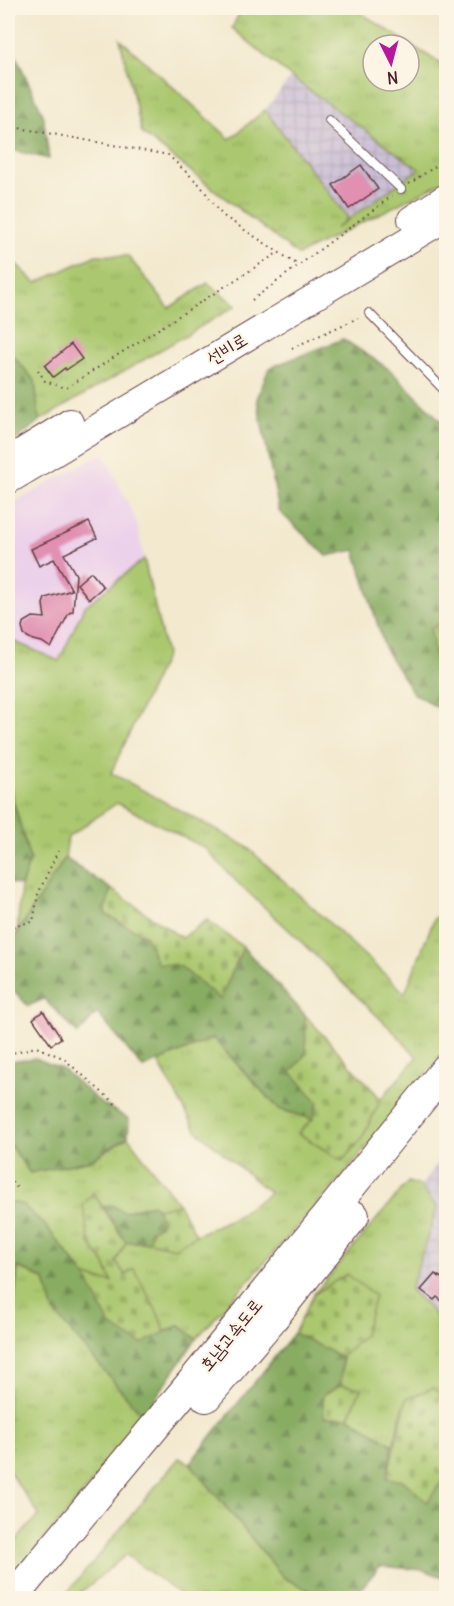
<svg xmlns="http://www.w3.org/2000/svg" width="454" height="1606" font-family="Delius,'Poor Story',sans-serif">
	<style>
		.built { fill: #ecd1ea }
		.industrial { fill: url(#industrial-grid) }
		.grass { fill: url(#grass-tufts); stroke: #7a744d; stroke-width: 1.5; fill-rule: evenodd }
		.forest { fill: url(#forest-firs); stroke: #696646; stroke-width: 1.5 }
		.cemetery { fill: url(#cemetery-stones); stroke: #7a744d; stroke-width: 1.5 }
		.building { fill: #e190b2 }
		.lines { fill: none; stroke-linecap: round; stroke-linejoin: round }
		.lane-casing { stroke: #633d43; stroke-width: 10 }
		.primary-casing { stroke: #633d43; stroke-width: 28 }
		.highway-casing { stroke: #633d43; stroke-width: 32 }
		.path { stroke: #633d43; stroke-width: 2; stroke-dasharray: 1.5 4.5; stroke-linecap: butt }
		.lane { stroke: #fff; stroke-width: 8 }
		.primary { stroke: #fff; stroke-width: 26 }
		.highway { stroke: #fff; stroke-width: 30 }
		.labels { text-anchor: middle; stroke-width: 4.5; stroke-linejoin: round; paint-order: stroke }
		.street-label { font-size: 18px; fill: #4a1f2b; stroke: #fcf5e5 }
	</style>
	<defs>
		<pattern id="industrial-grid" width="8" height="8" patternUnits="userSpaceOnUse" patternTransform="scale(1.5)"><rect width="8" height="8" fill="#cbbfd5"/><path d="M0 4h8M4 0v8" fill="none" stroke="#b0a4b7"/></pattern>
		<pattern id="grass-tufts" width="24" height="20" patternUnits="userSpaceOnUse" patternTransform="scale(1.5)"><rect width="24" height="20" fill="#abc86f"/><path d="M3 7l-1-3M5 7V3M7 7l1-3M15 17l-1-3M17 17v-4M19 17l1-3" fill="none" stroke="#95ab60"/></pattern>
		<pattern id="forest-firs" width="22" height="20" patternUnits="userSpaceOnUse" patternTransform="scale(1.5)"><rect width="22" height="20" fill="#88ac62"/><path d="M5 1l3.5 6h-7zM16 11l3.5 6h-7z" fill="#718b51"/></pattern>
		<pattern id="cemetery-stones" width="16" height="16" patternUnits="userSpaceOnUse" patternTransform="scale(1.5)"><rect width="16" height="16" fill="#abc86f"/><path d="M2 7V4a2 2 0 0 1 4 0v3zM10 15v-3a2 2 0 0 1 4 0v3z" fill="#95ab60"/></pattern>
	</defs>
	<rect width="100%" height="100%" fill="#fcf5e5"/>
	<filter id="ink" filterUnits="userSpaceOnUse"><feTurbulence type="fractalNoise" baseFrequency=".0167" numOctaves="2"/><feDisplacementMap in="SourceGraphic" scale="12" xChannelSelector="R" yChannelSelector="G"/><feConvolveMatrix kernelMatrix="1 2 1 2 8 2 1 2 1" color-interpolation-filters="sRGB"/></filter>
	<filter id="wash" filterUnits="userSpaceOnUse"><feTurbulence type="fractalNoise" baseFrequency=".008" numOctaves="4" result="noise"/><feDisplacementMap in="SourceGraphic" scale="24" xChannelSelector="R" yChannelSelector="G"/><feGaussianBlur stdDeviation="1.35" result="paint"/><feColorMatrix in="noise" values="0 0 0 0 0 0 0 0 0 0 0 0 0 0 0 0 0 1.4 0 .05"/><feComposite in="paint" operator="in"/></filter>
	<g filter="url(#wash)">
		<rect width="100%" height="100%" fill="#f2e9ce"/>
		<polygon class="built" points="103,453 136,520 144,559 84,607 59,661 8,639 8,506"/>
		<g class="industrial">
			<polygon points="291,77 420,169 348,218 265,110"/>
			<polygon points="446,1152 446,1329 428,1307 410,1291 437,1208 421,1186"/>
		</g>
		<g class="grass">
			<path d="M242,8H353L446,67V180L298,255L142,133L120,39L230,139L265,110L348,218L335,229L419,169L291,77L232,28ZM373,45H409V81H373Z"/>
			<polygon points="96,255 128,256 169,308 208,283 236,306 39,421 35,381 8,350 8,260 12,260 36,283"/>
			<polygon points="144,559 166,655 111,773 246,846 405,993 434,919 446,911 446,1050 342,1177 196,1339 180,1325 165,1332 158,1314 133,1269 125,1275 116,1262 126,1242 150,1242 175,1248 196,1235 235,1217 270,1193 196,1130 158,1062 213,1038 279,1109 313,1119 299,1134 361,1140 381,1099 417,1057 397,1035 289,930 237,882 205,848 117,803 68,837 65,858 17,933 21,886 30,860 8,782 8,639 59,661 84,607"/>
			<polygon points="128,1137 179,1204 158,1209 152,1204 123,1212 111,1205 103,1207 93,1193 89,1242 105,1264 112,1282 86,1277 44,1224 21,1204 8,1202 8,1142 30,1173 91,1160"/>
			<polygon points="408,1182 421,1186 437,1208 410,1290 428,1307 446,1329 446,1398 433,1388 406,1399 393,1445 349,1417 361,1388 341,1385 342,1357 364,1335 314,1294"/>
			<polygon points="18,1267 45,1280 54,1312 143,1416 87,1489 8,1582 8,1549 39,1515 8,1470 8,1332 11,1331"/>
			<polygon points="179,1458 190,1463 284,1578 325,1598 185,1598 126,1555 74,1598 63,1598"/>
		</g>
		<g class="forest">
			<polygon points="8,39 43,114 49,159 8,149"/>
			<polygon points="343,339 389,369 446,426 446,620 431,629 442,710 413,693 385,649 355,550 327,556 279,511 257,399 269,368"/>
			<polygon points="8,350 35,381 39,421 8,447"/>
			<polygon points="8,782 30,860 21,886 8,882"/>
			<polygon points="65,858 111,889 105,914 146,936 157,963 180,966 220,999 243,947 305,1015 306,1054 318,1102 313,1119 279,1109 213,1038 143,1068 97,1013 78,1034 44,999 28,1006 8,984 8,941 17,933"/>
			<polygon points="35,1058 62,1069 102,1104 129,1119 128,1137 91,1160 30,1173 8,1142 8,1062"/>
			<polygon points="8,1202 21,1204 44,1224 86,1277 110,1325 141,1343 180,1325 196,1339 143,1416 54,1312 45,1280 18,1267 11,1332 8,1332"/>
			<polygon points="152,1204 158,1209 161,1225 150,1231 150,1242 126,1242 103,1207 111,1205 124,1212"/>
			<polygon points="294,1333 342,1357 341,1385 323,1395 324,1417 349,1417 393,1445 387,1478 404,1481 427,1501 446,1475 446,1578 423,1570 380,1566 358,1592 334,1598 325,1598 284,1578 190,1463"/>
		</g>
		<g class="cemetery">
			<polygon points="446,620 446,709 442,710 431,629"/>
			<polygon points="111,889 182,938 207,920 243,947 220,999 180,966 157,963 146,936 105,914"/>
			<polygon points="305,1015 381,1099 361,1140 342,1161 298,1133 313,1119 318,1102 291,1072 306,1054"/>
			<polygon points="93,1193 126,1242 116,1262 125,1275 134,1269 158,1314 165,1332 141,1344 110,1325 86,1277 112,1282 105,1264 89,1242 83,1205"/>
			<polygon points="179,1204 196,1235 175,1248 150,1242 150,1231 161,1225 158,1209"/>
			<polygon points="347,1274 375,1296 364,1335 342,1357 294,1333 314,1294"/>
			<polygon points="341,1385 361,1388 349,1417 324,1417 323,1395"/>
			<polygon points="433,1388 446,1398 446,1475 427,1502 404,1481 387,1478 406,1399"/>
		</g>
		<g id="blocks">
			<g class="building">
				<polygon points="361,165 378,189 349,209 333,185"/>
				<polygon points="71,344 82,359 66,370 65,368 53,377 45,366"/>
				<polygon points="89,522 97,538 64,554 76,575 73,611 69,613 51,648 42,642 33,640 24,635 22,627 23,623 33,617 45,618 43,604 45,598 72,590 54,559 39,566 31,549"/>
				<polygon points="91,572 103,587 89,599 77,584"/>
				<polygon points="43,1011 61,1038 51,1045 33,1019"/>
				<polygon points="435,1274 447,1281 447,1305 437,1297 434,1300 421,1290"/>
			</g>
		</g>
	</g>
	<g filter="url(#ink)">
		<use href="#blocks" fill-opacity="0" stroke="#633d43" stroke-width="1.5"/>
		<g class="lines">
			<g class="lane-casing">
				<g id="lane">
					<polyline points="329,120 401,189"/>
					<polyline points="369,313 446,392"/>
				</g>
			</g>
			<g class="primary-casing">
				<g id="primary">
					<polyline points="411,219 446,197"/>
					<polyline points="8,460 70,422"/>
					<polyline points="8,481 446,218"/>
				</g>
			</g>
			<g class="highway-casing">
				<g id="highway">
					<polyline points="206,1397 273,1318 354,1216"/>
					<polyline points="12,1598 192,1382 446,1069"/>
				</g>
			</g>
			<g class="path">
				<polyline points="8,126 168,155 200,185 222,215 298,265"/>
				<polyline points="409,184 446,159"/>
				<polyline points="252,300 392,196"/>
				<polyline points="292,348 358,318"/>
				<polyline points="38,370 45,381 66,388 279,252"/>
				<polyline points="8,930 15,925 33,922 38,894 58,851"/>
				<polyline points="8,1054 36,1047 63,1058 119,1107"/>
				<polyline points="8,1177 17,1188"/>
			</g>
			<use href="#lane" class="lane"/>
			<use href="#primary" class="primary"/>
			<use href="#highway" class="highway"/>
		</g>
	</g>
	<g class="labels">
		<g class="street-label">
			<text transform="translate(227 349) rotate(-31)" y="6">선비로</text>
			<text transform="translate(231 1335) rotate(-51)" y="6">호남고속도로</text>
		</g>
	</g>
	<rect width="454" height="1606" fill="none" stroke="#fcf5e5" stroke-width="30"/>
	<g transform="translate(391 63) rotate(174)"><circle r="28" fill="#fcf5e5" stroke="#b59f9b" stroke-width="1.5"/>
	<path d="M0-4.5L10 22L0 15L-10 22Z" fill="#b5179e"/>
	<text y="-9" font-size="16" font-weight="bold" text-anchor="middle" fill="#4a1f2b">N</text>
	</g>
</svg>
